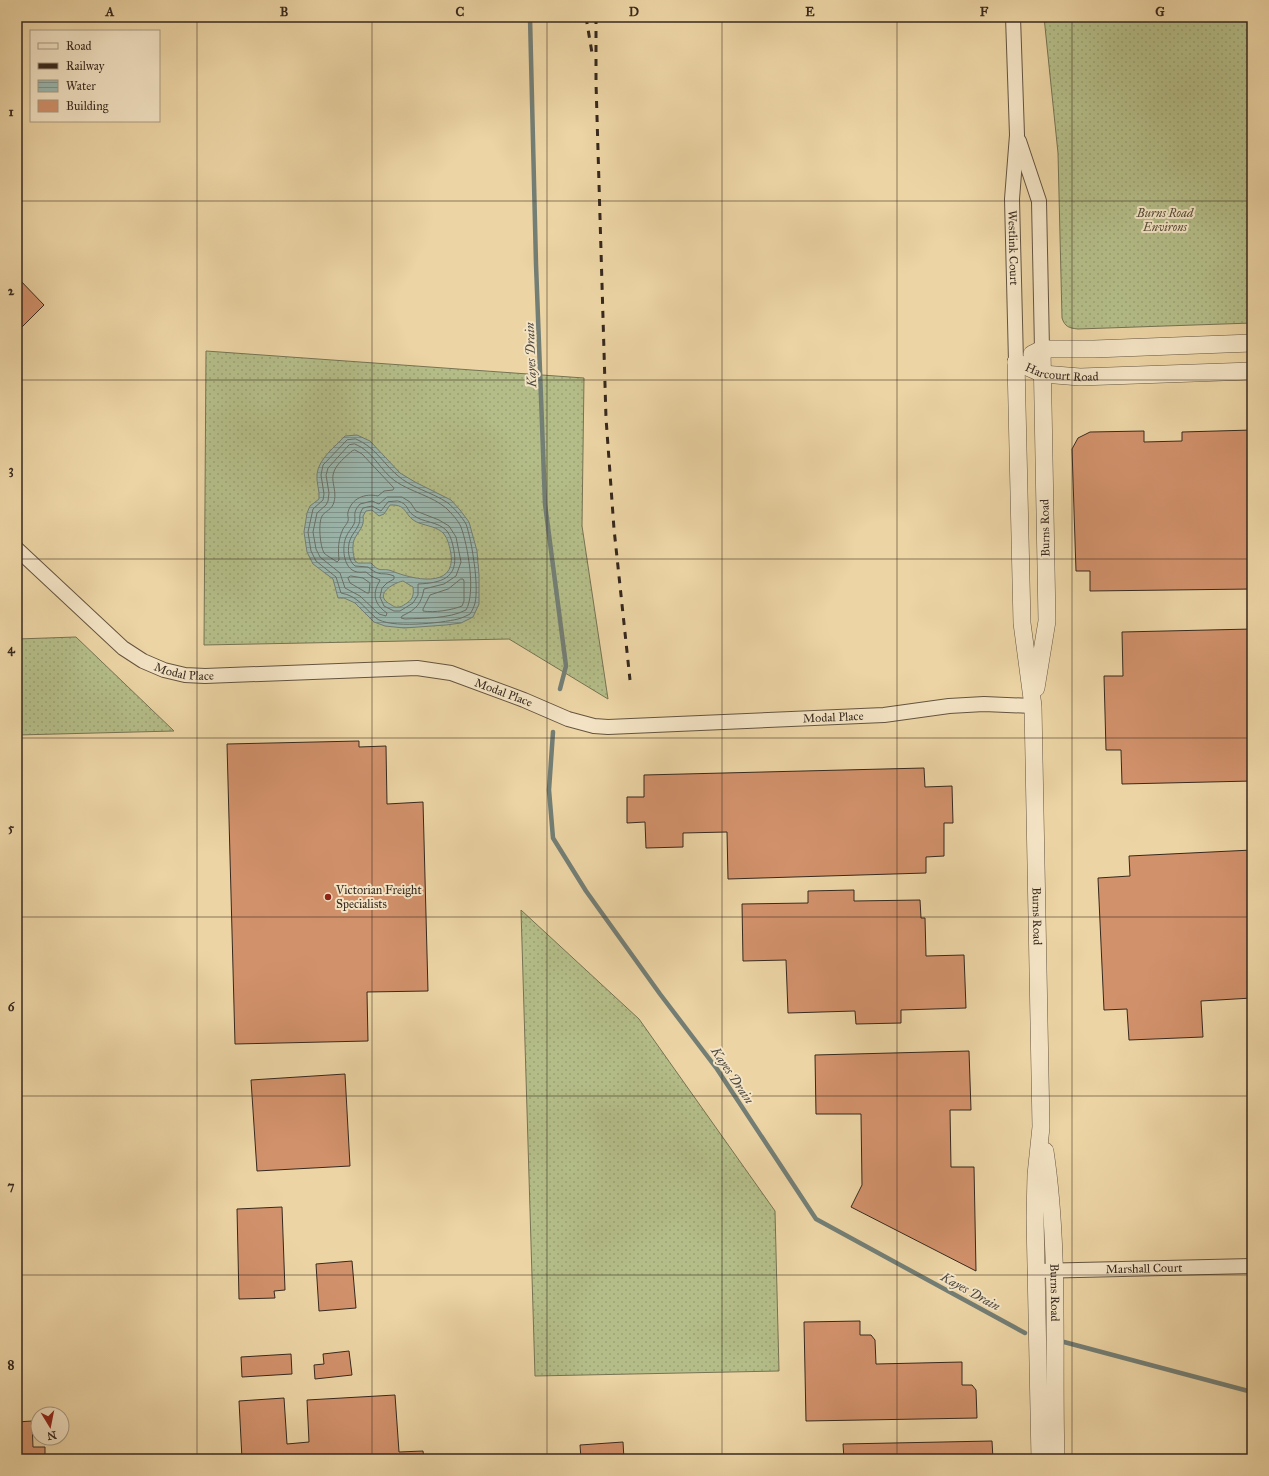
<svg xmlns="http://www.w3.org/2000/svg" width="1269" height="1476" font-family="'IM FELL Great Primer',serif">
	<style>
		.grass { fill: url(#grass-dots); stroke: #767353 }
		.water { fill: url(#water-rules); stroke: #737e75; fill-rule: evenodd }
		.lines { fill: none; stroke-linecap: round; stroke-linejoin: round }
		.shore { stroke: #697066; stroke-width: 1 }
		.stream { stroke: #737e75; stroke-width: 4.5 }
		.building { fill: #d1916b; stroke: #37291e }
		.minor-casing { stroke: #645440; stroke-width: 16 }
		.tertiary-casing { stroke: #645440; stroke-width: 18 }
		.minor { stroke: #f3e3c4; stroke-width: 14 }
		.tertiary { stroke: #f3e3c4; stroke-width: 17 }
		.rail { stroke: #37291e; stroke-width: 3; stroke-dasharray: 7 7; stroke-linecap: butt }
		.grid { fill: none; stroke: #37291e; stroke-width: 1; stroke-opacity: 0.55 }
		.poi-dot { fill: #8f2418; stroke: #f3e3c4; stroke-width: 1.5 }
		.labels { text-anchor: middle; stroke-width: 4; stroke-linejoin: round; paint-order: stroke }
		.park-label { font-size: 12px; font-style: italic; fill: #564e38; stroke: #f3e3c4 }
		.street-label { font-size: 12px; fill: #37291e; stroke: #f3e3c4 }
		.poi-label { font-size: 12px; fill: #37291e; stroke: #f3e3c4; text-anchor: start }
		.water-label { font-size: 13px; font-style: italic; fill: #504c42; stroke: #f3e3c4 }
		.neatline { fill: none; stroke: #37291e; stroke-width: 1.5 }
		.grid-label { font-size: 13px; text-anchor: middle; font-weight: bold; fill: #37291e }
	</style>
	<defs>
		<pattern id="grass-dots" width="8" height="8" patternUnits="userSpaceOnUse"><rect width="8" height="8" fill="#b4bd88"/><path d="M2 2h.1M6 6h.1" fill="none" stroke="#9ba275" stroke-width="1.8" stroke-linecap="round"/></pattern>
		<pattern id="water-rules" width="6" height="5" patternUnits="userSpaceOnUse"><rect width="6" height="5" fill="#9bb7af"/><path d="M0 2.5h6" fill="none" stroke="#7f958e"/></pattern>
	</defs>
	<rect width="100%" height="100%" fill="#ecd4a4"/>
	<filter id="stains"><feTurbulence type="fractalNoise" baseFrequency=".005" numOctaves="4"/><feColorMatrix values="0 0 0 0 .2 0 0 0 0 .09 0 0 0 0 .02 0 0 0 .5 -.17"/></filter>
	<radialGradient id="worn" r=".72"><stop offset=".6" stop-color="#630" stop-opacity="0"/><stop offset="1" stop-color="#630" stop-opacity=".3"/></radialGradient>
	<g class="grass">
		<path d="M1044,17H1252V323L1078,329C1069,328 1065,327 1062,318L1058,153Z"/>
		<polygon points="206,351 584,378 582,526 608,699 509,639 204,645"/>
		<polygon points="76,637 174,731 17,735 17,639"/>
		<polygon points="521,910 639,1019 775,1211 779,1371 535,1376"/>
	</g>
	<path class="water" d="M357,435L370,441L400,473L415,482L451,500L460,510L469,522L477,551L479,575V604L473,617L461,623L446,625L404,628L385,626L374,622L355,603L344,598H338L333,579L313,564L307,552L304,532L307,513L310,506L319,499C320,491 316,482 317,474C319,458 335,447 345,436ZM390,505C409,504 403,517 419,523C427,526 438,527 444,534C448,539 450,548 451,554C456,590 411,579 392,571C381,567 381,574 371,563H358L355,561C353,554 352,547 354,540C358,531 365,527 363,516L366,511L372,510L379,516L384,514ZM403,581L413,587C414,594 413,599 407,603C405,604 402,607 399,607C396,608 393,606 390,604C373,595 393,583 403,581Z"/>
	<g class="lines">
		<g class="shore">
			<path d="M356,439C375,447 382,462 397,475C411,488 432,492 448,503C454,508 462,517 466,524C472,541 479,586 475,603C474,607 472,611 470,614C466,616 462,618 458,619C442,623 389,629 376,618C363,607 358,596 341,593L336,577L316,561L311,551L308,532L313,509L323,500L324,494L321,475L323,465L347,440Z"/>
			<path d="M355,444C373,451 380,470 395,481C411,492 432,496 446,508C451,513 458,520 461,527C468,546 476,593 466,610C448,619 424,618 405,619L401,618L402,616C417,609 421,604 424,589L444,584L456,576L461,562L456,537L449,526L439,520L416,511L410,502L402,497H387L379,504L372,501L360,504C351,514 357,516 354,524C352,528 348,532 346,537C342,547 343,566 354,571C358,573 362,572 366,572L371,576L380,580C379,583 377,585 376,589C373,599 378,607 387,613L386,616L379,614L360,596L345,588L340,573L320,557L316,549L313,532L317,513L326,505L328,501L329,493L326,475L328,468L349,445Z"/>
			<path d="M355,450L362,454L394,488L393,490L384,491L378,496C365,493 352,498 348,512C347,515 349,519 348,521C347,524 344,527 343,529C338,540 338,549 339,560L337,562C333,559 327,556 324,553C320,546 318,523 322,516C325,511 332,510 334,502C336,495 334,488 333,481C331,468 343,459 352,451Z"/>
			<path d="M398,501C409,504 406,510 413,515C423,523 438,521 447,531C451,536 453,545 454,551C459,579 440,583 418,584V595L413,603L400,611H394L384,606L380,597L382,588L387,583L394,579V576C382,571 381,578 368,567L355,566C348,561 347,548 350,540C352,534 356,531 358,526C362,519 357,517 363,508L372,506L381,511L388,502Z"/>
			<polygon points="351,576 363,578 370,583 369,593 367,593 350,583 348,578"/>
			<path d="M461,579H463L464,581V601L462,606C452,610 434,613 423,611V609L430,595L448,589Z"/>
		</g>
		<g class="stream">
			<polyline points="530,17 536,264 545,504 566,666 560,689"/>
			<polyline points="553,732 549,790 553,838 586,891 660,994 717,1069 816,1219 1025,1333"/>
			<polyline points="1064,1342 1252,1392"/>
		</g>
	</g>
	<g class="building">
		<polygon points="17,277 44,305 17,332"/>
		<polygon points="1252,430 1252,589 1090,591 1090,571 1076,571 1072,449 1078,438 1090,432 1144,431 1144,442 1182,441 1182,432"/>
		<polygon points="1252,629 1252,781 1122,784 1121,750 1106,750 1104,676 1123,676 1122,632"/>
		<polygon points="359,741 359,747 386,746 387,804 423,802 428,991 367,992 368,1041 235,1044 227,744"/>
		<polygon points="924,768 925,787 952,786 953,823 944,823 944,856 926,857 926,873 728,879 727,832 683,833 683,847 646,848 645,822 627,823 627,797 644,797 644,775"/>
		<polygon points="1252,850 1252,998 1201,1001 1203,1037 1129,1040 1127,1009 1104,1010 1098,878 1130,876 1129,856"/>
		<polygon points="854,890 854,901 920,900 921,918 925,918 926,956 964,955 966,1008 901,1010 901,1023 856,1024 855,1011 788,1013 786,960 743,961 742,904 808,903 808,891"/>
		<polygon points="969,1051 971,1110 950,1110 951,1167 974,1167 976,1271 851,1207 862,1185 861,1114 816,1114 815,1055"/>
		<polygon points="345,1074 350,1166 257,1171 251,1080"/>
		<polygon points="282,1207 285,1290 274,1291 275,1298 239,1299 237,1209"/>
		<polygon points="352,1261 356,1308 319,1311 316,1264"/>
		<polygon points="860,1321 860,1335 871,1335 875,1340 876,1364 962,1362 962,1385 972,1385 976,1390 977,1418 806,1421 804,1322"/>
		<polygon points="349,1351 352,1375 315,1379 314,1365 324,1364 323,1354"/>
		<polygon points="291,1354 292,1374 242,1377 241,1357"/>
		<polygon points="395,1395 399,1452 423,1451 424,1459 242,1459 239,1401 284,1398 287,1444 309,1442 307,1400"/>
		<polygon points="32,1421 33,1447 45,1447 45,1459 17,1459 17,1422"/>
		<polygon points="992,1441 993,1459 844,1459 843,1444"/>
		<polygon points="623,1442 624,1459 581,1459 580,1445"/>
	</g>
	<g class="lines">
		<g class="minor-casing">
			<g id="minor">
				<path id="s1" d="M1013,17L1017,135L1012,199L1016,362"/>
				<polyline points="1019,141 1039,201 1042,349"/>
				<path id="s2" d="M17,549L123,648L143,661L164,670L185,675L205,676L417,668L451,673L524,700L568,719L594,726L608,727L884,715L949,706L984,704L1033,706"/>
				<path id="s3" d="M1035,1271L1252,1266"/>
			</g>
		</g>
		<g class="tertiary-casing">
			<g id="tertiary">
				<polyline points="1032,354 1042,349 1094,349 1252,343"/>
				<path id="s4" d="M1016,362L1022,623L1033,706L1041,1127L1036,1175L1035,1217L1040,1459"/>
				<path id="s5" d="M1016,362L1043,374L1080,377L1252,371"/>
				<polyline points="1036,688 1047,621 1042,349"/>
				<path id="s6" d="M1045,1151C1060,1251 1053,1358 1056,1459"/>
			</g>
		</g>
		<use href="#minor" class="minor"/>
		<use href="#tertiary" class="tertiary"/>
		<g class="rail">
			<polyline points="586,17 592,53"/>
			<polyline points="596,17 596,83 606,418 614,529 630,680"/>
		</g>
	</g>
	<path class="grid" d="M197,17V1459M372,17V1459M547,17V1459M722,17V1459M897,17V1459M1072,17V1459M17,201H1252M17,380H1252M17,559H1252M17,738H1252M17,917H1252M17,1096H1252M17,1275H1252"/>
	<circle class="poi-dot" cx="328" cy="897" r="4"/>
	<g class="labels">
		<g class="park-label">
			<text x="1165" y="217">Burns Road<tspan x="1165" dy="14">Environs</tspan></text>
		</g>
		<g class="street-label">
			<text dy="4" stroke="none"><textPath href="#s1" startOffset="231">Westlink Court</textPath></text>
			<text dy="4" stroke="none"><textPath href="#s5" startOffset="48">Harcourt Road</textPath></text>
			<text transform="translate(1045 528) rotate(-91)" y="4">Burns Road</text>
			<text dy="4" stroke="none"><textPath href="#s2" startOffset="212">Modal Place</textPath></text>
			<text dy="4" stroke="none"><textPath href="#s2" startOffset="536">Modal Place</textPath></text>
			<text dy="4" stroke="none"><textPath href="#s2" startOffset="872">Modal Place</textPath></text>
			<text dy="4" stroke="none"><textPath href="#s4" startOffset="555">Burns Road</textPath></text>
			<text dy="4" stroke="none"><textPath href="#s3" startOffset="109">Marshall Court</textPath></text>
			<text dy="4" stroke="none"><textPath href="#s6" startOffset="142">Burns Road</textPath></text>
		</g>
		<g class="poi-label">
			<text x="336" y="894">Victorian Freight<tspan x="336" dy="14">Specialists</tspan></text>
		</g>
		<g class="water-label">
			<text transform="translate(530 355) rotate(-92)" y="5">Kayes Drain</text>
			<text transform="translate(733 1075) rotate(56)" y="5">Kayes Drain</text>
			<text transform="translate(971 1291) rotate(29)" y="5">Kayes Drain</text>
		</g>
	</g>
	<rect width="1269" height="1476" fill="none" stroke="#ecd4a4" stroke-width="44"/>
	<rect x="30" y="30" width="130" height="92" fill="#f3e3c4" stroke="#a89982"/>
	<rect x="38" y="43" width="20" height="6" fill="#f3e3c4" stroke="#a89982"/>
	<text x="66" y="50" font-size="12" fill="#37291e">Road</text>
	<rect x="38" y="63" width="20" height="6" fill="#37291e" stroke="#a89982"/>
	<text x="66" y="70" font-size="12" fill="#37291e">Railway</text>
	<rect x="38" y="80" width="20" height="12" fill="url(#water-rules)" stroke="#a89982"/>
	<text x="66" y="90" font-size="12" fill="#37291e">Water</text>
	<rect x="38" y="100" width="20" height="12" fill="#d1916b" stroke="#a89982"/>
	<text x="66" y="110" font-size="12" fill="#37291e">Building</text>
	<g transform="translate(50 1426) rotate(170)"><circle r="19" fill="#f3e3c4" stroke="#a89982"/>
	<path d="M0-3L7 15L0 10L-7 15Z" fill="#8f2418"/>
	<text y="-6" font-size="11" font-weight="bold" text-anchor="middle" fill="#37291e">N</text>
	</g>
	<rect x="22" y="22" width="1225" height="1432" class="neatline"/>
	<g class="grid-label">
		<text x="110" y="16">A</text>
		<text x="284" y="16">B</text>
		<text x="460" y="16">C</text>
		<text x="634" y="16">D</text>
		<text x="810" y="16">E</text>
		<text x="984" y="16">F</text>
		<text x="1160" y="16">G</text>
		<text x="11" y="116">1</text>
		<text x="11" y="295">2</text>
		<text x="11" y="474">3</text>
		<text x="11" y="653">4</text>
		<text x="11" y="832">5</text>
		<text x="11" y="1011">6</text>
		<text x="11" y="1190">7</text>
		<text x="11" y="1369">8</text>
	</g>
	<rect width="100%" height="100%" filter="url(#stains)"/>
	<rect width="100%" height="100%" fill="url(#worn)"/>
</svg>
